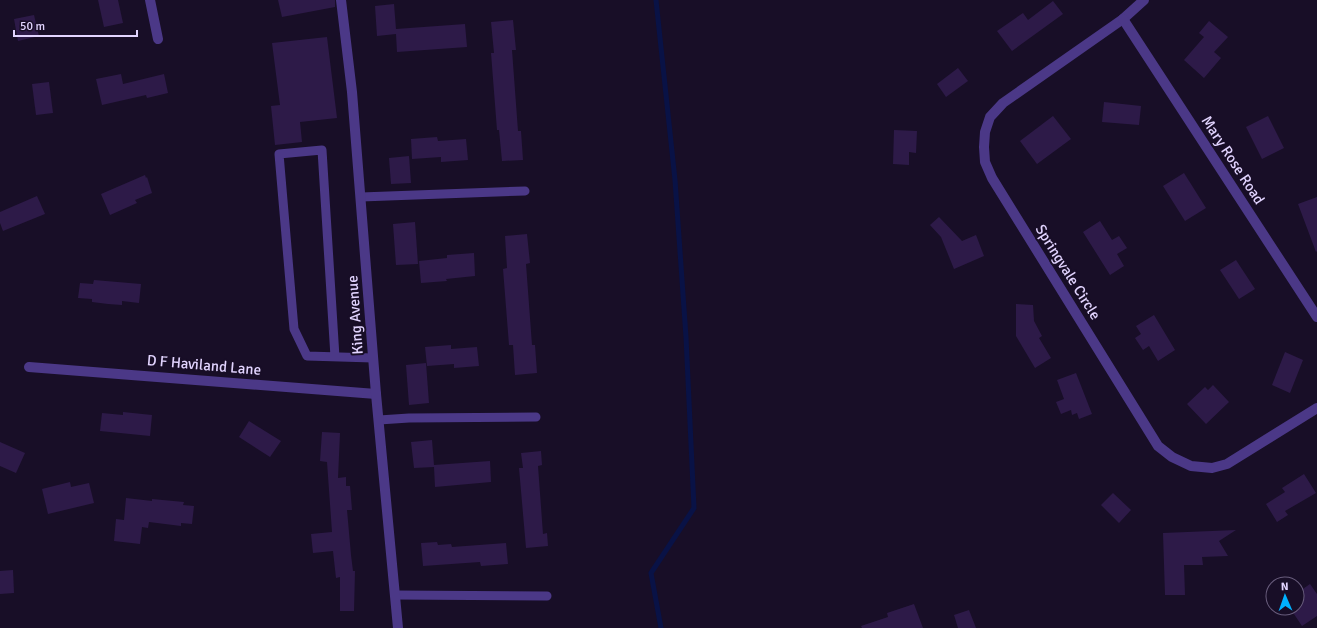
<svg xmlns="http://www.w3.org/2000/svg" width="1317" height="628" font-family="Signika,sans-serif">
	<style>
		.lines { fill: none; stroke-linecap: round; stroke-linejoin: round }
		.stream { stroke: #091246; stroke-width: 5 }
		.building { fill: #2d1a48 }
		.service { stroke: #4b3887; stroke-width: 9 }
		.minor { stroke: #4b3887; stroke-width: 10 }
		.tertiary { stroke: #4b3887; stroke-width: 10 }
		.labels { text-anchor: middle; stroke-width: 4; stroke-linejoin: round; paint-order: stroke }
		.street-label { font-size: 15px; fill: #e2d4ff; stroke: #180e27 }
	</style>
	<rect width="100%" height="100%" fill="#180e27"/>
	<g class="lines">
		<polyline class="stream" points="656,0 675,180 686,337 694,508 651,573 661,628"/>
	</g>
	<g class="building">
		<polygon points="98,0 118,0 123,23 104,27"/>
		<polygon points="278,0 335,0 335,7 282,17"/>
		<polygon points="1053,1 1063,14 1012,51 997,31 1023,13 1028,20"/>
		<polygon points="394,4 396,29 465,24 467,47 397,52 396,34 377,36 375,6"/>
		<polygon points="34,15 39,36 18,41 14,19"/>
		<polygon points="513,20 516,50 512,50 518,131 521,131 523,160 502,161 499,130 497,130 491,53 494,53 491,22"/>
		<polygon points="1209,21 1228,37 1214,52 1221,58 1204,78 1184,60 1204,37 1199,33"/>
		<polygon points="327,37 337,118 300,122 302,142 275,145 271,106 280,105 272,43"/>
		<polygon points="958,68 968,81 946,97 937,84"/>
		<polygon points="121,74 123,84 164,74 168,93 147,98 146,95 102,105 96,79"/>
		<polygon points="49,82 53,113 36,115 32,84"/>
		<polygon points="1104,102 1141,106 1139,125 1102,122"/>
		<polygon points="1053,116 1071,139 1037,164 1020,141"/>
		<polygon points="1268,116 1284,148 1262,159 1246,127"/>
		<polygon points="894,130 917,131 916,153 909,152 909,165 893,164"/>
		<polygon points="437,137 438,141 466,139 468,160 441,162 441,157 412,159 411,139"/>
		<polygon points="409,156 411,183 391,184 389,158"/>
		<polygon points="1184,173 1206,208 1185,221 1163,186"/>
		<polygon points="145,175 146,178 147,177 152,193 135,200 137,203 110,215 101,194"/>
		<polygon points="37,196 45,214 3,231 0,223 0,212"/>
		<polygon points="1317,197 1317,251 1316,252 1298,204"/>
		<polygon points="939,217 962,241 976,235 984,256 954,269 941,237 930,225"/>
		<polygon points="1100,221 1112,240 1119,236 1127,248 1117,254 1124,266 1110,275 1083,232"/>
		<polygon points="415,222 418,264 396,265 393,224"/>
		<polygon points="527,234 530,263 526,264 532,345 535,345 537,373 515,375 513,345 509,345 503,269 507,268 505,236"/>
		<polygon points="474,253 475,276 446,279 447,281 421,283 419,261 447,258 447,255"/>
		<polygon points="1236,260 1255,289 1239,299 1220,270"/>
		<polygon points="94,280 141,284 139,303 122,301 122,305 108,304 92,302 92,299 78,298 80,283 93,284"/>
		<polygon points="1016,304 1033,305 1034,321 1042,336 1039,338 1051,358 1035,368 1016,336"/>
		<polygon points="1154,315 1175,350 1158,361 1149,346 1143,350 1135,338 1141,334 1136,326"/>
		<polygon points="451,345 451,349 477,347 479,366 454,368 454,364 427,366 425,347"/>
		<polygon points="1285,352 1303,360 1290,393 1272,385"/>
		<polygon points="426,363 429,403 409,405 406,365"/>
		<polygon points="1076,373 1092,414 1079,419 1077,413 1072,415 1071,410 1061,414 1056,402 1064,399 1057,380"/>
		<polygon points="1213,385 1229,402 1206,424 1187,404 1205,387 1208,390"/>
		<polygon points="123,412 152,415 150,436 100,431 102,413 123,415"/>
		<polygon points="249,421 281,441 270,457 239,437"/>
		<polygon points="322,432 340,433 338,478 346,477 346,486 350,486 352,510 347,510 351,555 353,571 355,571 354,611 340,611 340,577 336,578 333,551 313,553 311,534 332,532 327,462 320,461"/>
		<polygon points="432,440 434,465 490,461 491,482 435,487 434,467 414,468 411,442"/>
		<polygon points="0,442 25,453 16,473 0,466"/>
		<polygon points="541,451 542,465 538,466 543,534 547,533 548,546 526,548 519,468 523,468 521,453"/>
		<polygon points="1304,474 1316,493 1285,511 1288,515 1277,522 1266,504 1285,492 1282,488"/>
		<polygon points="70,482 71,487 89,483 94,503 48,514 42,489"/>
		<polygon points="1113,493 1131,510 1119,523 1101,505"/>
		<polygon points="126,498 152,501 152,499 184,502 183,505 194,506 192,524 181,523 181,526 149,522 148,528 142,527 140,544 114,541 116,519 124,520"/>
		<polygon points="1236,530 1219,541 1228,556 1202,557 1203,565 1184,565 1185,595 1165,595 1163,533"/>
		<polygon points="437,542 438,545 451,544 452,547 506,543 508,564 481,566 480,562 423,566 421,543"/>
		<polygon points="13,570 14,593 0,594 0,571"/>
		<polygon points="1310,584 1317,594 1317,616 1302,626 1290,608 1297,608 1297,593"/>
		<polygon points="914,604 923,628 862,628 861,626 888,617 887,613"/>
		<polygon points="969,610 976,628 958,628 954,615"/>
	</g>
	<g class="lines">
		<g class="service">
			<polyline points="361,197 525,191"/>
			<polyline points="335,357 322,150 279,154 294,329 307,356 373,358"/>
			<polyline points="379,420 409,418 536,417"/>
			<polyline points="395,595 547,596"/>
		</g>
		<g class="minor">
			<polyline points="150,0 158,39"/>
			<polyline points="1144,0 1123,19 1003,103 990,117 985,132 984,147 985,162 992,178 1158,446 1172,457 1191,466 1212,468 1227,464 1317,408"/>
			<polyline points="1123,19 1317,317"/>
			<polyline points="29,367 376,394"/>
		</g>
		<polyline class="tertiary" points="341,0 352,92 376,394 398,628"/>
	</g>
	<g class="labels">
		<g class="street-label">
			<text transform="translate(1233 160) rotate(57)" y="5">Mary Rose Road</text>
			<text transform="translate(1068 272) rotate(58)" y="5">Springvale Circle</text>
			<text transform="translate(355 315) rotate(-94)" y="5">King Avenue</text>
			<text transform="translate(204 365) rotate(5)" y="5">D F Haviland Lane</text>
		</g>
	</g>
	<g transform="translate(1285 596) rotate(358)"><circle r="19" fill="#180e27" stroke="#695d7d"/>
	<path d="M0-3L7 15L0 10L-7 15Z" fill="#00b1ff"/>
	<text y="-6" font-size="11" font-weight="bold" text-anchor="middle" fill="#e2d4ff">N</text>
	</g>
	<path d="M14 30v6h123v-6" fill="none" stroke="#e2d4ff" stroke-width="2"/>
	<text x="20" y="30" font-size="12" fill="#e2d4ff" stroke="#180e27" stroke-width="3" paint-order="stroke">50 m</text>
</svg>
